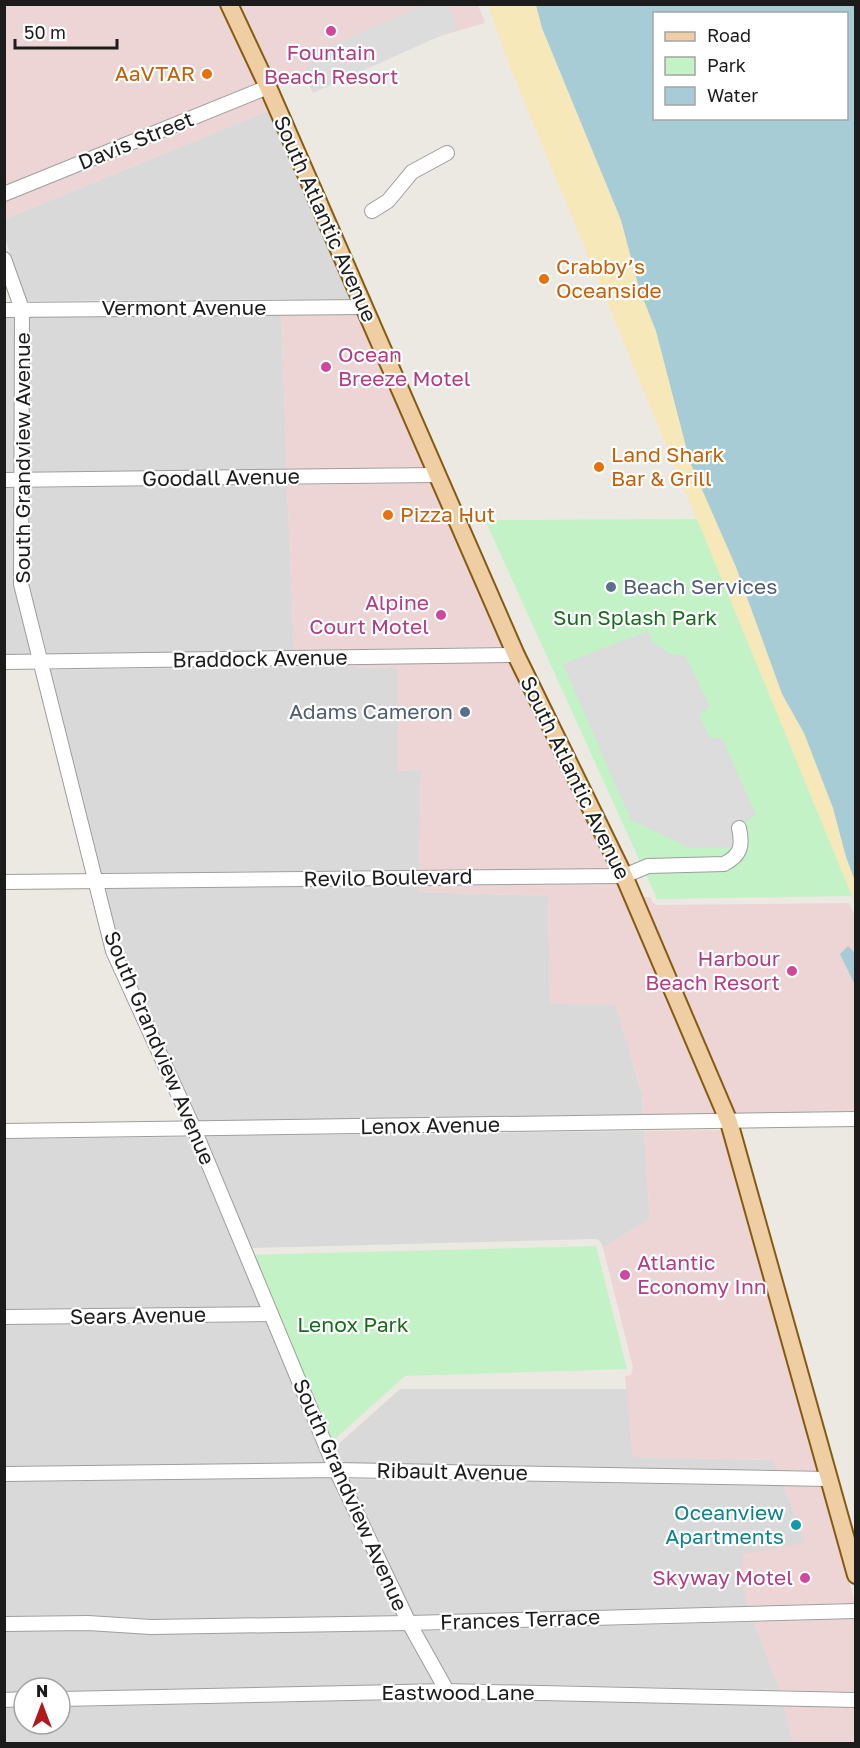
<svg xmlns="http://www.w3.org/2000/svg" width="860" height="1748" font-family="'Golos Text',sans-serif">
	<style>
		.residential { fill: #dad9d9 }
		.commercial { fill: #ecd5d4 }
		.sand { fill: #f6e8b8 }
		.park { fill: #c4f2c7 }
		.parking { fill: #dcdcdc }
		.water { fill: #a8ccd5; fill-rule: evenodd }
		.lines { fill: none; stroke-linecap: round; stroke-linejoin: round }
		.minor-casing { stroke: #9d9d9d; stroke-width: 16 }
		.major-casing { stroke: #845b11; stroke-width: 20 }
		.minor { stroke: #fff; stroke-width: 14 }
		.major { stroke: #f0cea4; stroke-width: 16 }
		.hotel-dot { fill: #d1479c; stroke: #fff; stroke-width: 2 }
		.food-dot { fill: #e8710a; stroke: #fff; stroke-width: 2 }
		.service-dot { fill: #5c6f8a; stroke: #fff; stroke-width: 2 }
		.culture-dot { fill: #0f9aa8; stroke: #fff; stroke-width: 2 }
		.labels { text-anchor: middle; stroke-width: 4.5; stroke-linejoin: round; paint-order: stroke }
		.hotel-label { font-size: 21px; fill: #b23c85; stroke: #fff; text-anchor: end }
		.food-label { font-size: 21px; fill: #c56008; stroke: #fff; text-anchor: start }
		.street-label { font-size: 21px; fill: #1c1c1c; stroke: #fff }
		.service-label { font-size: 21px; fill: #4e5e75; stroke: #fff; text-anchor: start }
		.park-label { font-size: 21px; fill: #186d1d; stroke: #fff }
		.culture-label { font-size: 21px; fill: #0d838f; stroke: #fff; text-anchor: end }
	</style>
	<rect width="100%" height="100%" fill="#ece9e3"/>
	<g class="residential">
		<polygon points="270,110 353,299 27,301 5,239 5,219"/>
		<polygon points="281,315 287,469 28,472 29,317"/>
		<polygon points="16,317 14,472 5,473 4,318"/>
		<polygon points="287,485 294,650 47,654 28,583 28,488"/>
		<polygon points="4,488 14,488 14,584 32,654 5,654"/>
		<polygon points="295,666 398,668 398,771 421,769 419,870 100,873 50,670"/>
		<polygon points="418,886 418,892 548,896 550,1004 615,1004 642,1093 643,1115 199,1121 120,948 104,889"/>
		<polygon points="644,1131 650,1219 603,1248 600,1241 596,1239 251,1248 205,1136"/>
		<polygon points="190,1137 260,1307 5,1309 4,1139"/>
		<polygon points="267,1322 325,1463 5,1466 5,1325"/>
		<polygon points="400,1389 627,1389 633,1457 774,1460 778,1470 340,1463 334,1448"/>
		<polygon points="332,1478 397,1616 152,1619 88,1615 5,1616 5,1482"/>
		<polygon points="348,1479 784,1486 805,1543 745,1597 748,1606 413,1615"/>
		<polygon points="754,1622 780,1690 451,1683 421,1631"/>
		<polygon points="88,1631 152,1634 405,1631 435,1684 60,1691 60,1688 24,1688 24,1692 5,1692 5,1632"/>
		<polygon points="444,1699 446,1702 449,1699 784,1706 793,1743 5,1744 4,1708 24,1707 24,1724 60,1724 60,1707"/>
	</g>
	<g class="commercial">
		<polygon points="5,5 221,5 258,83 5,185"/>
		<polygon points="237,5 478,5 485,23 274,84"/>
		<polygon points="264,97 270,110 5,219 5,202"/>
		<polygon points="281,315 360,315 426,467 287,469"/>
		<polygon points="433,483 505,647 294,650 287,485"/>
		<polygon points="512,662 612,869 419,870 421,769 398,771 398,668 295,666"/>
		<polygon points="620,884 718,1114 643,1115 642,1092 615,1005 550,1004 548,896 418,892 418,886"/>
		<polygon points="640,897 650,897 653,903 657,905 849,903 856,919 855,1111 733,1114"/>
		<polygon points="724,1130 819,1471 778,1470 773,1460 633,1457 625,1376 631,1375 633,1367 603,1248 650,1219 644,1131"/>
		<polygon points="784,1486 823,1487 855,1603 748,1606 745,1597 742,1554 805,1543"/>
		<polygon points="855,1619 855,1692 780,1690 754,1622"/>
		<polygon points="784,1706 855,1708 855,1743 793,1743"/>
	</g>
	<polygon class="sand" points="488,5 659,5 654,14 654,118 855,496 855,903 509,64"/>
	<g class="park">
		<polygon points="697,519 852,896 657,899 485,520"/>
		<polygon points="596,1246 627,1369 405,1376 326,1447 247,1255"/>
	</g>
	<g class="parking">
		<polygon points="423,5 448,5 458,28 313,93 309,85 308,56"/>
		<polygon points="648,631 652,641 672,655 685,655 710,707 699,715 710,738 722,738 756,815 735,827 737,847 690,848 631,820 563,664"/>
	</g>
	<g class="water">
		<path d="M536,5H855V881L846,857L833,808L804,733L782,694L736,567L690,462L656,331L639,288L621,220L542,28ZM654,14H846V118H654Z"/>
		<polygon points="848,946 855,953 855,985 840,954"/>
	</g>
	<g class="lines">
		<g class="minor-casing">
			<g id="minor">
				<polyline points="4,194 268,87"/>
				<polyline points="372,211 388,201 412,172 447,153"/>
				<polyline points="4,259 22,309 21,584 113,951 194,1129 336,1470 409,1623 447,1691"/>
				<polyline points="4,310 364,307"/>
				<polyline points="4,480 437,475"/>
				<polyline points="4,662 516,655"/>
				<path d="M4,882L624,876L648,866L724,864C741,855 743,846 739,828"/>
				<polyline points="4,1131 856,1119"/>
				<polyline points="4,1317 271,1314"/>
				<polyline points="4,1474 336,1470 828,1479"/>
				<polyline points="4,1624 88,1623 151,1627 409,1623 856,1611"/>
				<polyline points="60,1699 447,1691 856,1700"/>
				<polyline points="4,1700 24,1699"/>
			</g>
		</g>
		<g class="major-casing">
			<polyline id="major" points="229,4 268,87 516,655 624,876 729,1122 856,1575"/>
		</g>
		<use href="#minor" class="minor"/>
		<use href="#major" class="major"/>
	</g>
	<g class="hotel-dot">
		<circle cx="331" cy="31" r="6"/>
		<circle cx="326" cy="367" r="6"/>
		<circle cx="441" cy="615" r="6"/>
		<circle cx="792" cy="971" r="6"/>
		<circle cx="625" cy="1275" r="6"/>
		<circle cx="805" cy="1578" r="6"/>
	</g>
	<g class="food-dot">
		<circle cx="207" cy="74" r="6"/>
		<circle cx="544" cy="279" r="6"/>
		<circle cx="599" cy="467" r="6"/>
		<circle cx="388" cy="515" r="6"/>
	</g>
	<g class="service-dot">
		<circle cx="611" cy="587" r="6"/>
		<circle cx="465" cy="712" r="6"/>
	</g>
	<circle class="culture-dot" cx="796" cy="1525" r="6"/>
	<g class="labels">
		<g class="hotel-label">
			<text x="331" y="60" text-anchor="middle">Fountain<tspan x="331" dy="24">Beach Resort</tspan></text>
			<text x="338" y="362" text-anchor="start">Ocean<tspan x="338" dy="24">Breeze Motel</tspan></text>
			<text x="429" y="610">Alpine<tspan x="429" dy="24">Court Motel</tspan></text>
			<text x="780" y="966">Harbour<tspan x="780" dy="24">Beach Resort</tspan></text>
			<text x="637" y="1270" text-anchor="start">Atlantic<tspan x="637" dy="24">Economy Inn</tspan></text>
			<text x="793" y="1585">Skyway Motel</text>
		</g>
		<g class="food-label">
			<text x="195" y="81" text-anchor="end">AaVTAR</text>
			<text x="556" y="274">Crabby’s<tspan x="556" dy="24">Oceanside</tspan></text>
			<text x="611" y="462">Land Shark<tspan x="611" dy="24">Bar &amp; Grill</tspan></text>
			<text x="400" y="522">Pizza Hut</text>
		</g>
		<g class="street-label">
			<text transform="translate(136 141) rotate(-22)" y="7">Davis Street</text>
			<text transform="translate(325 219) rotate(66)" y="7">South Atlantic Avenue</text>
			<text x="184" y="315">Vermont Avenue</text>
			<text transform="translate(23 458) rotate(-90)" y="7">South Grandview Avenue</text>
			<text transform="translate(221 478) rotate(-1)" y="7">Goodall Avenue</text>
			<text transform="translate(260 659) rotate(-1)" y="7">Braddock Avenue</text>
			<text transform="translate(575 778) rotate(64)" y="7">South Atlantic Avenue</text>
			<text transform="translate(388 878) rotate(-1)" y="7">Revilo Boulevard</text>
			<text transform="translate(159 1048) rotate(67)" y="7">South Grandview Avenue</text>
			<text transform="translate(430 1126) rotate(-1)" y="7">Lenox Avenue</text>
			<text transform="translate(138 1316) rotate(-1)" y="7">Sears Avenue</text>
			<text transform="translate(452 1472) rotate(1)" y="7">Ribault Avenue</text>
			<text transform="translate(350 1495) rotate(66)" y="7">South Grandview Avenue</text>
			<text transform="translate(520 1620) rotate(-2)" y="7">Frances Terrace</text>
			<text x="458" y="1700">Eastwood Lane</text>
		</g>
		<g class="service-label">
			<text x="623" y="594">Beach Services</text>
			<text x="453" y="719" text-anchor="end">Adams Cameron</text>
		</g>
		<g class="park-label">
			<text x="635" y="625">Sun Splash Park</text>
			<text x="353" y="1332">Lenox Park</text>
		</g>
		<g class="culture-label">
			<text x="784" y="1520">Oceanview<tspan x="784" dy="24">Apartments</tspan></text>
		</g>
	</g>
	<rect width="860" height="1748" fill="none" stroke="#1c1c1c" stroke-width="12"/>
	<rect x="653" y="12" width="195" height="108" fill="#ffffff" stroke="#a4a4a4" stroke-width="1.5"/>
	<rect x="665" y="32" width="30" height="9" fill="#f0cea4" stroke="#a4a4a4" stroke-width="1.5"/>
	<text x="707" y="42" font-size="18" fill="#1c1c1c">Road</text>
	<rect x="665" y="57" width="30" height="18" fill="#c4f2c7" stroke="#a4a4a4" stroke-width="1.5"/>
	<text x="707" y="72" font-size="18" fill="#1c1c1c">Park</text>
	<rect x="665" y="87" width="30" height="18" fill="#a8ccd5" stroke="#a4a4a4" stroke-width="1.5"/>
	<text x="707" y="102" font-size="18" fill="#1c1c1c">Water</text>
	<g transform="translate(42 1706)"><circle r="28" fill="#ffffff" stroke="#a4a4a4" stroke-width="1.5"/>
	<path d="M0-4.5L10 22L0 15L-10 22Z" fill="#b2171a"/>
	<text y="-9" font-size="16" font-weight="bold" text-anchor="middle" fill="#1c1c1c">N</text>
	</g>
	<path d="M15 39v9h102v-9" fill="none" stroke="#1c1c1c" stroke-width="3"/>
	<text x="24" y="39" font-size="18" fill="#1c1c1c" stroke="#ffffff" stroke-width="4.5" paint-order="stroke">50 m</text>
</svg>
